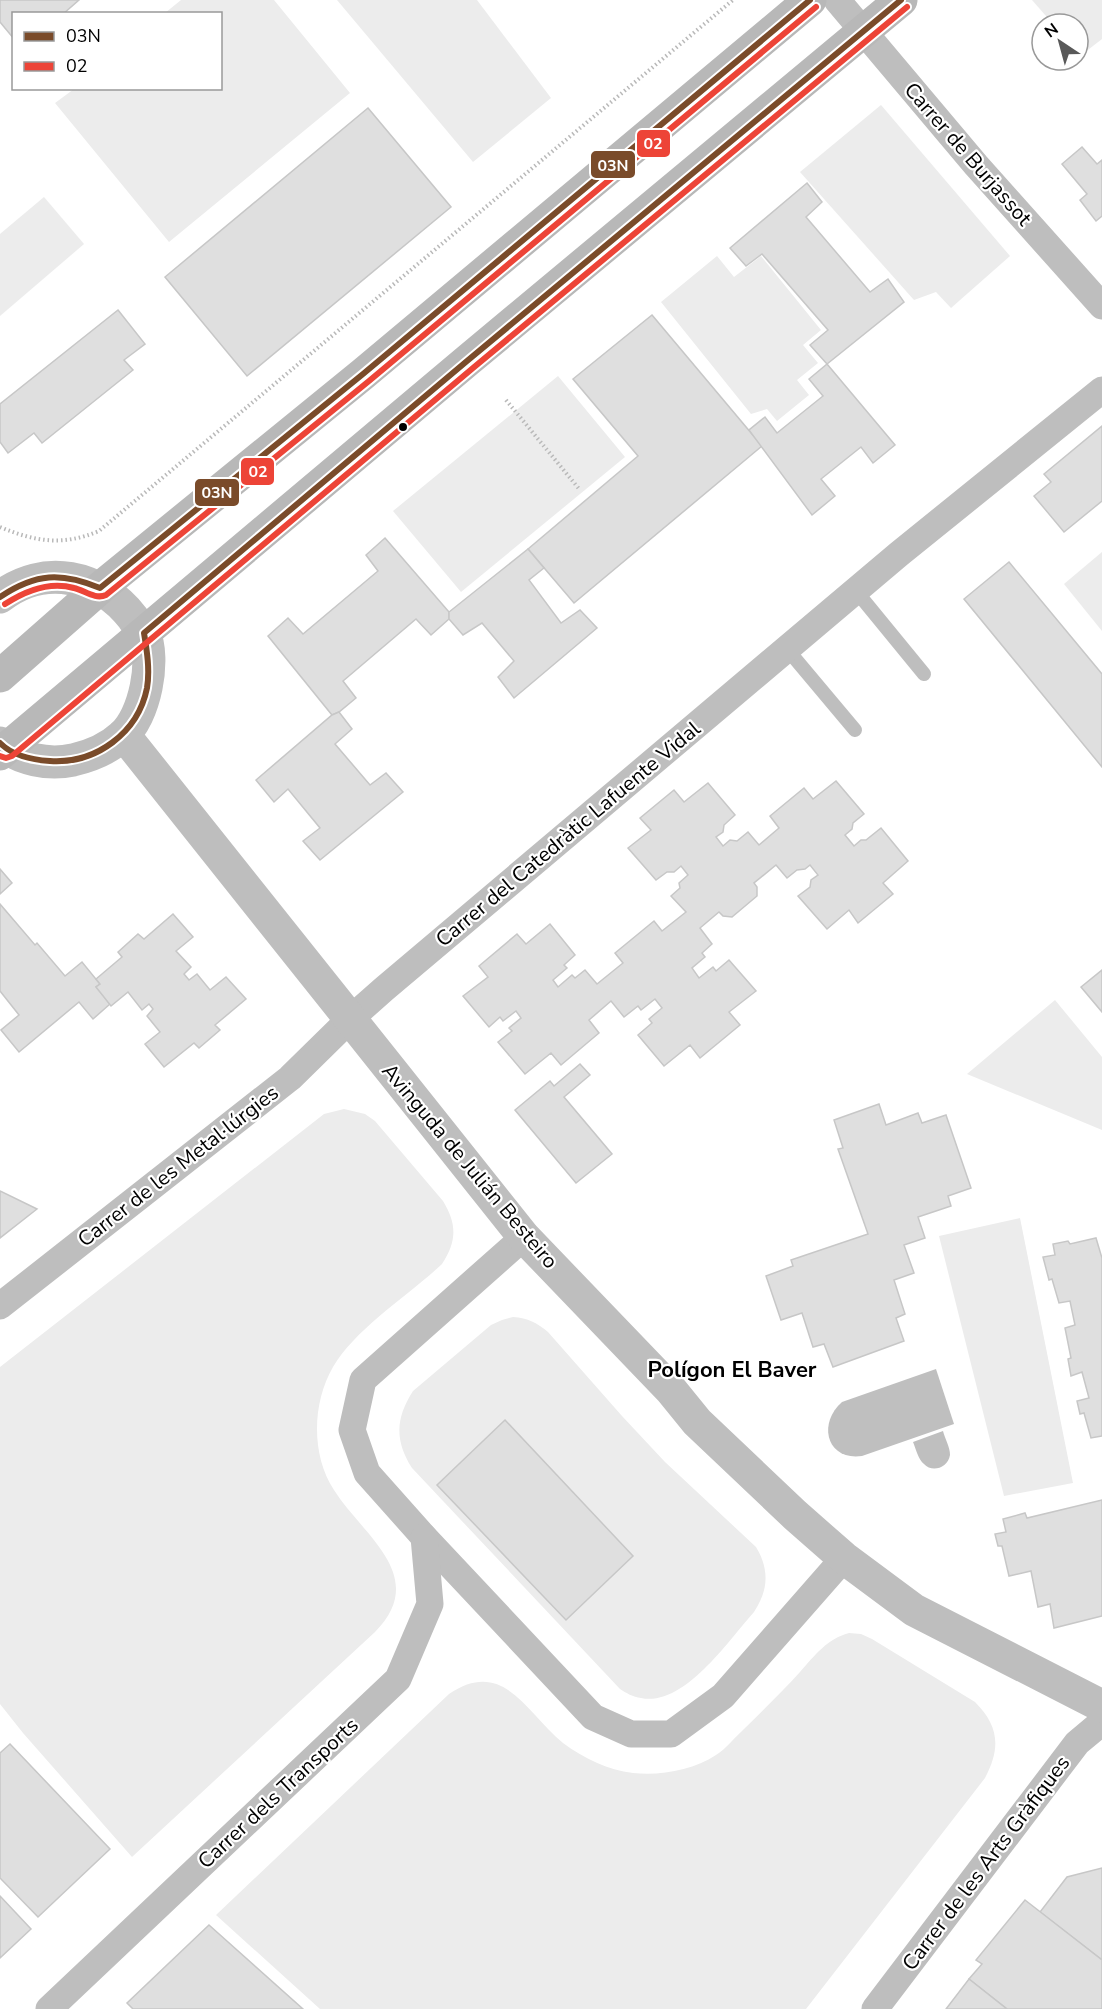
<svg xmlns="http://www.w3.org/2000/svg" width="1102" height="2009" font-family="'Nunito Sans',sans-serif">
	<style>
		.green { fill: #ececec }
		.water { fill: #bfbfbf }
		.building { fill: #dfdfdf; stroke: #c7c7c7; stroke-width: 1.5 }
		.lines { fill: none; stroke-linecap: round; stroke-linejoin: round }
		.path { stroke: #b9b9b9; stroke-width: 4; stroke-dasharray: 1.5 3; stroke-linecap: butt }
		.service { stroke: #bebebe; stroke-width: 14 }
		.minor { stroke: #bebebe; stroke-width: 27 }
		.tertiary { stroke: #bebebe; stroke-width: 33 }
		.secondary { stroke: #b8b8b8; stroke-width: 33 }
		.bus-1-casing { stroke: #fff; stroke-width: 10 }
		.bus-2-casing { stroke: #fff; stroke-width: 10 }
		.bus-1 { stroke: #7a4b2a; stroke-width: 6 }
		.bus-2 { stroke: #ed4437; stroke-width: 6 }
		.bus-dot { fill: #000; stroke: #fff; stroke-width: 2 }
		.labels { text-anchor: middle; stroke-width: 4.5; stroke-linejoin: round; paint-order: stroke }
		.street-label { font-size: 21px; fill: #000; stroke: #fff }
		.neighbourhood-label { font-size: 22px; font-weight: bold; fill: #000; stroke: #fff }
		.line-badge { stroke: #fff; stroke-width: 2 }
		.badge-label { font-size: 16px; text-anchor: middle; font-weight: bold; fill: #fff }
	</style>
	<rect width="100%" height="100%" fill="#fff"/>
	<g class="green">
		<polygon points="181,0 274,0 350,93 169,242 55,103 74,89 220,88 220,14 165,13"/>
		<polygon points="337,0 477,0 551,98 473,162"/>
		<polygon points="1032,0 1102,0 1102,39 1080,56 1078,53 1078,24 1053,24"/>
		<polygon points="881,105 1010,256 951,308 936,292 914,300 800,172"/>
		<polygon points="44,197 84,244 0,316 0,234"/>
		<polygon points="717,256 734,277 761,256 821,330 803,345 818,363 797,380 809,395 777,421 767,409 751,414 661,302"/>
		<polygon points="558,376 625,457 461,592 393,511"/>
		<polygon points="1102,552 1102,631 1064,584"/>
		<polygon points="1055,1000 1102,1057 1102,1130 967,1074"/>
		<path d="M344,1109L365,1114L375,1121L443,1201C457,1224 457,1241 442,1264C408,1296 356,1328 333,1367C312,1403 311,1455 334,1490C363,1536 430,1576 375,1632L132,1857L23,1733L0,1704V1367L324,1114Z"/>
		<polygon points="1020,1218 1073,1483 1004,1496 939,1236"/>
		<path d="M513,1317C528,1318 537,1323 548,1332L622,1416L665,1462L756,1547C770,1570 768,1591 754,1612C728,1641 684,1707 641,1698C633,1697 626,1693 620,1689L412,1468C395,1441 395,1419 413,1391L491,1325L502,1320Z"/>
		<path d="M849,1633L861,1634L872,1639L975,1702C999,1726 1001,1748 985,1778L806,2009H320L216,1915L449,1694C504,1657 526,1713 563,1743C583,1758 608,1770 633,1773C661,1776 693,1770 716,1755C726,1749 734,1738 743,1730C762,1711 782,1692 800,1672C815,1655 827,1639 849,1633Z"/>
	</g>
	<g class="water">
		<path d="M936,1369L954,1424L862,1456C827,1461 817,1424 842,1402Z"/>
		<path d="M943,1431C945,1439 950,1447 950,1455C948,1468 932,1473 924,1464C918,1459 916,1449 913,1442Z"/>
	</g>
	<g class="building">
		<polygon points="0,0 79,0 63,14 14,14 14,39 0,22"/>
		<polygon points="368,108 451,207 247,376 165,277"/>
		<polygon points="1082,147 1097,164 1102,160 1102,216 1096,221 1080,200 1087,194 1062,164"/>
		<polygon points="807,183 822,202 806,217 870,292 888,279 904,302 827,364 810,345 828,330 762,254 746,266 730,248"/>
		<polygon points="118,310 145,344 124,360 133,370 42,443 34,433 8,453 0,442 0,404"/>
		<polygon points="652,315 762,446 574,603 528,549 638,456 573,379"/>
		<polygon points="827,364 895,445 873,463 861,447 821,479 835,496 812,515 749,430 765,417 777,433 823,396 809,379"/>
		<polygon points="1102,426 1102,501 1064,532 1034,496 1051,482 1044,474"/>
		<polygon points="385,538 449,612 449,619 431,635 416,619 343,681 356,698 339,712 332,715 268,636 288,618 303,634 378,571 366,555"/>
		<polygon points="528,549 544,568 529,580 561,623 580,610 597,628 514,698 498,677 514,661 482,623 463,635 449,619 449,612"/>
		<polygon points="1009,562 1102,674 1102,767 964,599"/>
		<polygon points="339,712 352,729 335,744 370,785 386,773 403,792 320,860 303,841 320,828 288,789 274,802 256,780 332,715"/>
		<polygon points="836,781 864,814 853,823 852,829 845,835 854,846 861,840 866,840 881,828 908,861 883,883 893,894 858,923 849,910 827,929 798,896 810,887 811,880 818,875 810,865 805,869 797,870 787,878 776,865 754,883 757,887 757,896 732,917 723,916 719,912 700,928 712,944 702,953 705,957 692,968 699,978 713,967 716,971 729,960 756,991 729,1012 740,1025 700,1058 690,1045 664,1066 638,1035 652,1023 649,1019 662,1008 655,999 641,1010 638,1006 624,1017 611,1001 589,1020 599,1033 561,1065 551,1053 525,1074 498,1042 512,1031 509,1028 521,1018 516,1011 503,1021 500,1017 489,1027 463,996 488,977 479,966 517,934 526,944 550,924 575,955 564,965 567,968 553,980 558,987 572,975 575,978 585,970 597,984 623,963 615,953 654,921 662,931 686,912 671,896 680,888 679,883 688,875 681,866 674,872 667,872 656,880 628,848 651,830 640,818 674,790 684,802 708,783 735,815 724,825 723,832 716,837 723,846 730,840 737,841 748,832 759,845 779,828 770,816 804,788 813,799"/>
		<polygon points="0,869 12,883 0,894"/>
		<polygon points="0,904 35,945 37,943 65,976 82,962 100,984 96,987 110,1004 93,1019 79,1002 19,1052 1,1030 19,1015 0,991"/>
		<polygon points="173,914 193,937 176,951 191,967 184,974 189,980 197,974 210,990 226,977 246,999 215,1025 220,1030 199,1048 194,1043 164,1067 145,1044 160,1032 147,1016 153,1009 149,1004 142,1010 128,992 111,1006 96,987 100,984 96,979 122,957 118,952 138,934 144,939"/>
		<polygon points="1102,970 1102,1012 1081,987"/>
		<polygon points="580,1064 590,1075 564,1097 612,1154 576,1183 515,1110 550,1081 554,1086"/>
		<polygon points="879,1104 886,1125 918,1113 922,1123 946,1115 971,1188 948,1196 951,1206 918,1217 925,1238 904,1245 914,1273 894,1280 905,1314 896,1318 904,1341 833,1367 824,1344 813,1347 802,1313 781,1320 766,1276 793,1266 791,1260 868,1234 838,1149 843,1148 834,1120"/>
		<polygon points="0,1191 37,1209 0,1238"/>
		<polygon points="1096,1238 1102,1258 1102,1436 1091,1438 1084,1413 1080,1414 1077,1401 1089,1398 1082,1372 1071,1376 1068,1359 1071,1358 1065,1328 1075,1325 1070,1301 1059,1303 1052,1279 1049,1280 1043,1257 1055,1255 1053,1244 1068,1241 1070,1244"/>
		<polygon points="505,1420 633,1556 566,1620 437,1485"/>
		<polygon points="1102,1500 1102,1616 1054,1628 1050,1604 1038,1607 1031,1571 1009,1576 1002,1546 998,1546 995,1534 1006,1532 1003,1519 1025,1513 1027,1518"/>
		<polygon points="10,1744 110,1849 38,1917 0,1878 0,1753"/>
		<polygon points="1102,1868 1102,1960 1040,1912 1067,1877"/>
		<polygon points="0,1896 31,1929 0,1958"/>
		<polygon points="1025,1900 1102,1960 1102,2009 1007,2009 969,1979 982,1964 976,1960"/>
		<polygon points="209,1925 303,2009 133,2009 127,2003"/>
		<polygon points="969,1979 1007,2009 946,2009"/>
	</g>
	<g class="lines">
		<g class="path">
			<polyline points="506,400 580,490"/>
			<path d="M0,527C36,542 63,546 99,531L733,0"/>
		</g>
		<g class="service">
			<polyline points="856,591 924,674"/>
			<polyline points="787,649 855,730"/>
		</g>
		<g class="minor">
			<polyline points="837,0 976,165 1102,306"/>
			<polyline points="524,1237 363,1380 352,1430 367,1473 424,1537 593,1717 631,1734 671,1734 723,1696 844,1558"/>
			<polyline points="0,1306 290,1078 350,1019 384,989 899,554 1102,390"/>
			<polyline points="49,2009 398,1679 430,1604 424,1537"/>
			<polyline points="875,2009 1077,1743 1102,1722"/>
		</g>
		<g class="tertiary">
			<path d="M0,597C44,563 100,575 133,618C136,623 141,628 144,633C156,659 145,717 122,736C109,748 90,756 73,760C49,765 19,760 0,743"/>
			<polyline points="124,735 524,1237 671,1390 697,1422 795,1515 844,1558 914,1610 1102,1706"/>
		</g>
		<g class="secondary">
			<polyline points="0,676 100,588 363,374 810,0"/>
			<polyline points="0,754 467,361 901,0"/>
		</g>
		<g class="bus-1-casing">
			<g id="bus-1">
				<path d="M0,597C36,573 61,572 100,588L363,374L810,0"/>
				<path d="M0,743C13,756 33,760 50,761C96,764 138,733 147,688C150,670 147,651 144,633L467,361L901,0"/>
			</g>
		</g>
		<g class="bus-2-casing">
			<g id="bus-2">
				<path d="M5,604C25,591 50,581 74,588C84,590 95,600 106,595L369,381L816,7"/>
				<polyline points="0,756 6,758 12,756 473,368 907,7"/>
			</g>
		</g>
		<use href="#bus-1" class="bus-1"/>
		<use href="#bus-2" class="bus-2"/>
	</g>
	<circle class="bus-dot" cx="403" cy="427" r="5"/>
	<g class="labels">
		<g class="street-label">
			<text transform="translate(968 154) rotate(49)" y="7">Carrer de Burjassot</text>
			<text transform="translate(568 834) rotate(-40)" y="7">Carrer del Catedràtic Lafuente Vidal</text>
			<text transform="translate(178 1166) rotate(-38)" y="7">Carrer de les Metal·lúrgies</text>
			<text transform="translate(470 1166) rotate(50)" y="7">Avinguda de Julián Besteiro</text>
			<text transform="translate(278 1793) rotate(-43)" y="7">Carrer dels Transports</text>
			<text transform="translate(986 1863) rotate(-53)" y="7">Carrer de les Arts Gràfiques</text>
		</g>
		<g class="neighbourhood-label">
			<text x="732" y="1377">Polígon El Baver</text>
		</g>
	</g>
	<g class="line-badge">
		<rect x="636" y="129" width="35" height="29" rx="6" fill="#ed4437"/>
		<rect x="590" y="150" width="46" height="29" rx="6" fill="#7a4b2a"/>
		<rect x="240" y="457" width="35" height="29" rx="6" fill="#ed4437"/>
		<rect x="194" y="478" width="46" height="29" rx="6" fill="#7a4b2a"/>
	</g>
	<g class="badge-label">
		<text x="653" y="149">02</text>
		<text x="613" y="171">03N</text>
		<text x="258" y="477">02</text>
		<text x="217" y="498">03N</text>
	</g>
	<rect x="12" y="12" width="210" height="78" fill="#ffffff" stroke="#999999" stroke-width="1.5"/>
	<rect x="24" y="32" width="30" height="9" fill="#7a4b2a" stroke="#999999" stroke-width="1.5"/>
	<text x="66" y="42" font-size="18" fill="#000000">03N</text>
	<rect x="24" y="62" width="30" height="9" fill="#ed4437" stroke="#999999" stroke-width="1.5"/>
	<text x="66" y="72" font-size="18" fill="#000000">02</text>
	<g transform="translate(1060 42) rotate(324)"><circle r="28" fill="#ffffff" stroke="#999999" stroke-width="1.5"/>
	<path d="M0-4.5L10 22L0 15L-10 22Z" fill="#595959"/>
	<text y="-9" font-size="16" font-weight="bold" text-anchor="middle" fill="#000000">N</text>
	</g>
</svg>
